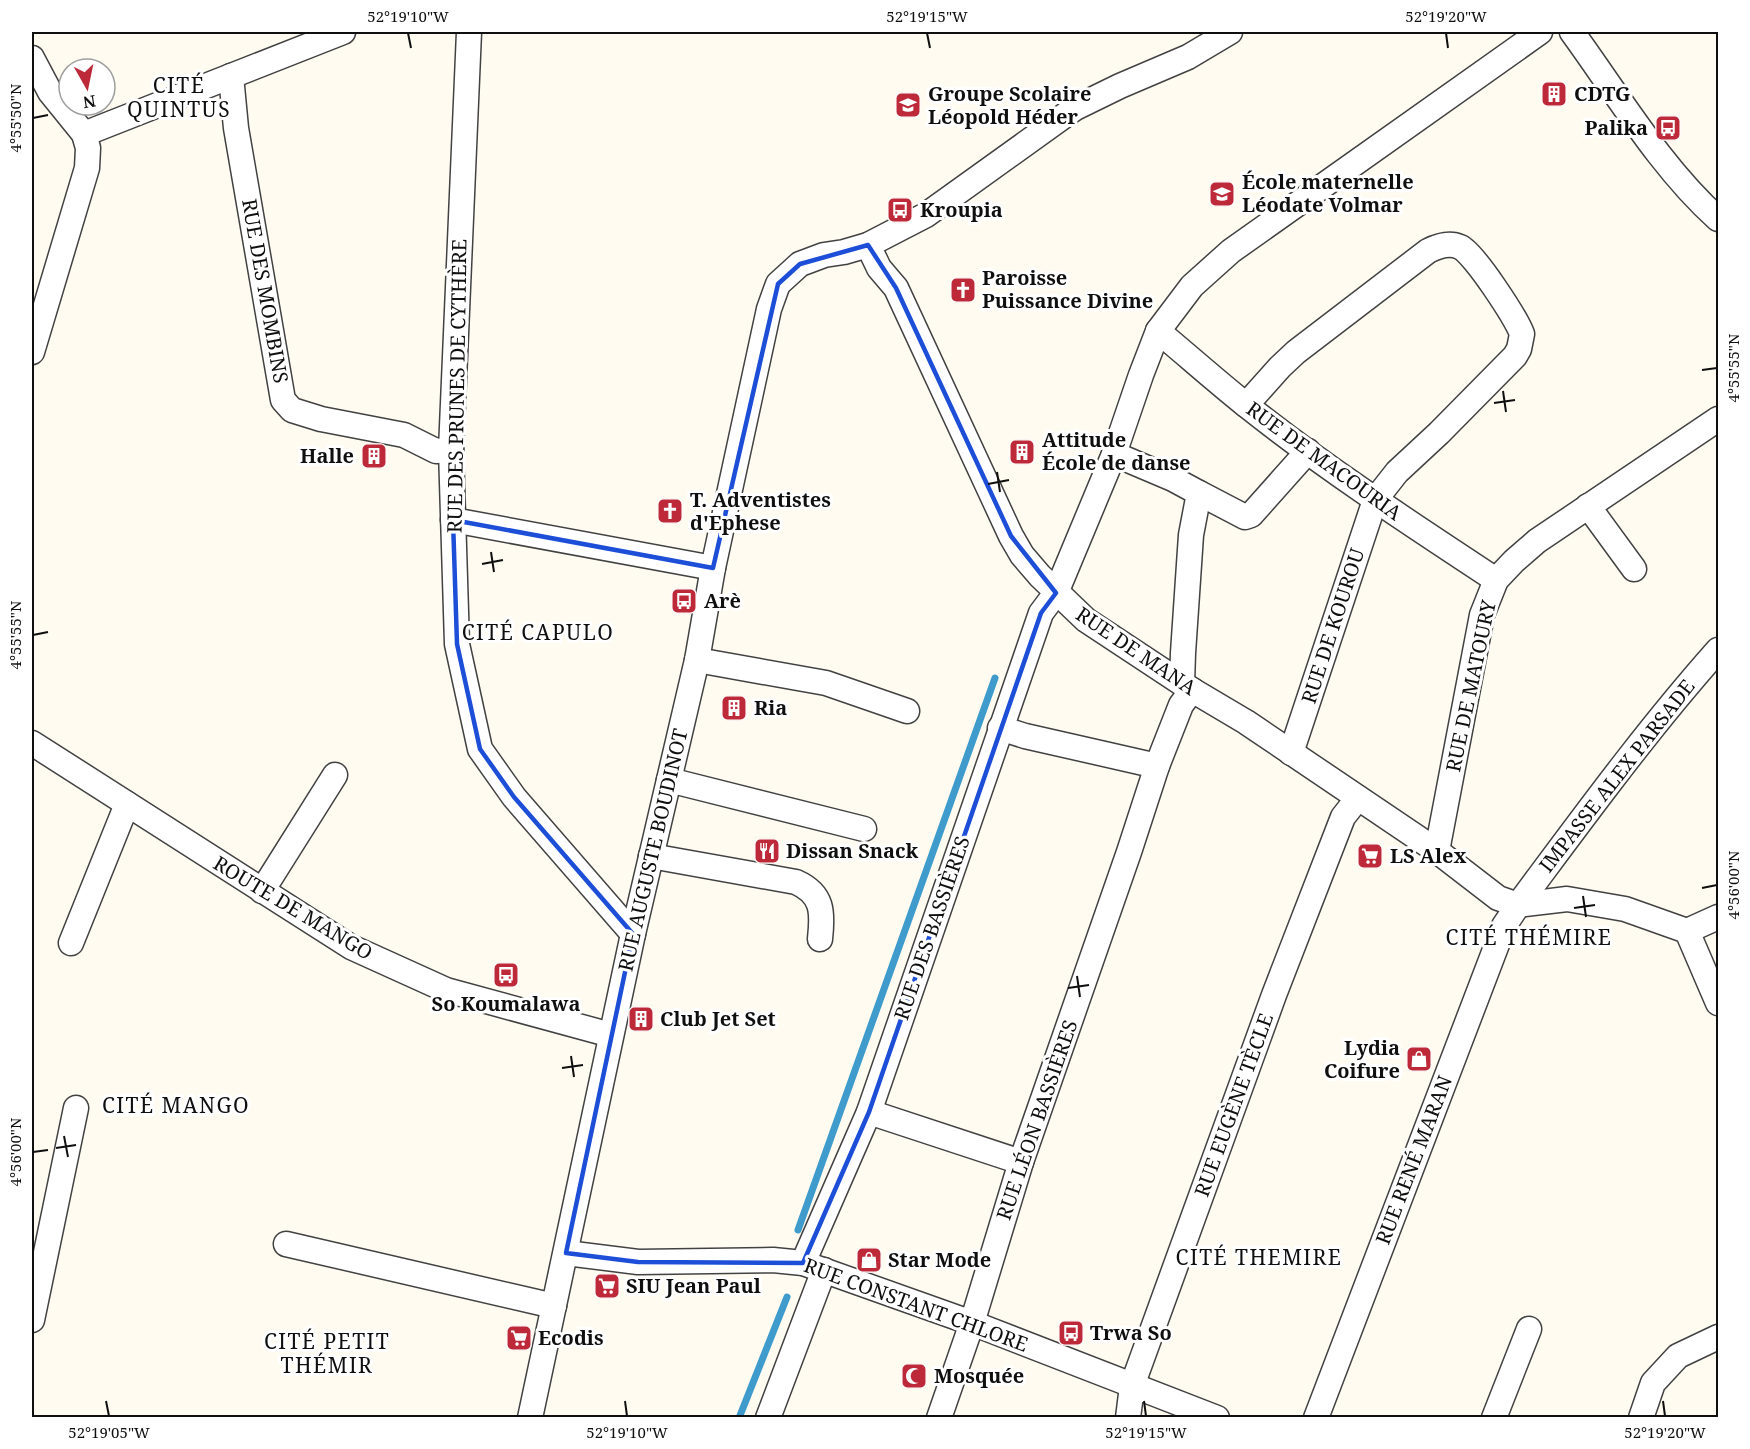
<svg xmlns="http://www.w3.org/2000/svg" width="1750" height="1449" font-family="'Noto Serif',serif">
	<style>
		.lines { fill: none; stroke-linecap: round; stroke-linejoin: round }
		.stream { stroke: #3f9bcb; stroke-width: 7 }
		.minor-casing { stroke: #424242; stroke-width: 27 }
		.minor { stroke: #fff; stroke-width: 24 }
		.marked { fill: none; stroke: #1d4ed8; stroke-width: 4.5; stroke-linejoin: round }
		.ticks { fill: none; stroke: #0f0f0f; stroke-width: 2 }
		.labels { text-anchor: middle; stroke-width: 6; stroke-linejoin: round; paint-order: stroke }
		.poi-label { font-size: 20px; font-weight: bold; fill: #0f0f0f; stroke: #fff; text-anchor: start }
		.street-label { font-size: 20px; fill: #0f0f0f; stroke: #fff }
		.neighbourhood-label { font-size: 21px; letter-spacing: 1.5px; fill: #0f0f0f; stroke: #fff }
		.neatline { fill: none; stroke: #0f0f0f; stroke-width: 2 }
		.ticks-label { font-size: 15px; text-anchor: middle; fill: #0f0f0f }
	</style>
	<rect width="100%" height="100%" fill="#fffbf1"/>
	<g class="lines">
		<g class="stream">
			<polyline points="798,1230 995,678"/>
			<polyline points="739,1418 787,1297"/>
		</g>
		<g class="minor-casing">
			<g id="minor">
				<polyline points="469,32 451,450 457,644 480,749 514,797 633,934"/>
				<path d="M1572,32C1618,95 1660,167 1718,219"/>
				<polyline points="32,58 50,92 84,134 88,148 87,168 32,352"/>
				<polyline points="231,76 236,128 283,400 292,410 321,419 404,435 436,451 451,450"/>
				<polyline points="84,134 343,32"/>
				<polyline points="868,245 879,268 896,288 1011,536 1022,555 1040,576 1086,620 1192,690 1246,722 1437,851 1498,898 1518,905 1567,899 1625,909 1687,931 1718,1003"/>
				<path d="M1158,331C1188,356 1216,381 1246,405C1325,468 1411,524 1496,580"/>
				<path d="M1246,405L1280,367L1296,352L1428,251C1438,246 1449,242 1460,247C1474,253 1516,318 1522,334L1519,349L1515,356L1439,433L1397,472L1375,500L1291,753"/>
				<polyline points="1114,454 1173,479 1199,493 1191,535 1183,653 1182,683"/>
				<polyline points="1199,493 1245,517 1251,515 1308,451"/>
				<polyline points="1588,506 1634,569"/>
				<polyline points="453,520 713,568"/>
				<polyline points="697,660 826,683 907,711"/>
				<polyline points="1000,728 1025,736 1157,766"/>
				<polyline points="32,743 351,947 446,990 611,1035"/>
				<polyline points="669,780 864,829"/>
				<polyline points="1437,851 1482,615 1496,580 1514,561 1537,541 1718,419"/>
				<path d="M651,856L796,882C823,894 823,912 820,939"/>
				<polyline points="262,891 335,775"/>
				<polyline points="1687,931 1718,917"/>
				<polyline points="71,943 127,804"/>
				<polyline points="869,1112 1021,1162"/>
				<polyline points="286,1244 554,1306"/>
				<polyline points="566,1253 638,1262 773,1260 803,1263 972,1323 1217,1418"/>
				<polyline points="803,1263 869,1112 1041,613 1056,593 1114,454 1141,375 1158,331 1192,286 1231,251 1540,32"/>
				<polyline points="32,1320 76,1108"/>
				<polyline points="530,1418 633,934 697,660 713,568 769,309 778,284 800,264 824,255 844,252 868,245 926,215 1075,108 1120,86 1188,57 1230,32"/>
				<polyline points="768,1418 824,1270"/>
				<polyline points="939,1418 972,1323 1021,1162 1129,852 1157,766 1181,705 1192,690"/>
				<polyline points="1128,1418 1132,1386 1274,995 1343,817 1358,798"/>
				<path d="M1316,1418L1504,926L1518,905C1583,818 1646,731 1718,650"/>
				<polyline points="1494,1418 1529,1329"/>
				<polyline points="1641,1418 1653,1383 1678,1356 1718,1337"/>
			</g>
		</g>
		<use href="#minor" class="minor"/>
	</g>
	<path class="marked" d="M868,245L896,288L1011,536L1056,593L1041,613L869,1112L803,1263L638,1262L566,1253L633,934L514,797L480,749L457,644L453,520L713,568L778,284L800,264Z"/>
	<path class="ticks" d="M408,33L411,48M927,33L930,48M1446,33L1448,48M33,118L48,115M1702,370L1717,368M1503,391L1506,412M1494,403L1515,400M997,472L1000,492M988,484L1009,480M491,552L494,572M482,564L503,560M33,635L48,632M1702,888L1717,885M1583,896L1586,917M1574,908L1595,905M1077,976L1080,997M1068,988L1089,985M571,1056L574,1077M562,1068L583,1065M64,1136L68,1157M56,1148L76,1145M33,1152L48,1150M106,1401L109,1416M625,1401L627,1416M1144,1401L1146,1416M1663,1401L1665,1416"/>
	<defs>
		<g id="building-square" transform="scale(1.35)"><rect x="-9" y="-9" width="18" height="18" rx="4" fill="#bd2939" stroke="#fff"/><path d="M-4-6H4V6H1V3H-1V6H-4ZM-2.5-4.3h1.7v1.8h-1.7ZM.8-4.3h1.7v1.8H.8ZM-2.5-1h1.7V.8h-1.7ZM.8-1h1.7V.8H.8Z" fill="#fff"/></g>
		<g id="school-square" transform="scale(1.35)"><rect x="-9" y="-9" width="18" height="18" rx="4" fill="#bd2939" stroke="#fff"/><path d="M0-5L7-2L0 1L-7-2ZM-4 1L0 2.5L4 1V4Q0 6-4 4Z" fill="#fff"/></g>
		<g id="bus-square" transform="scale(1.35)"><rect x="-9" y="-9" width="18" height="18" rx="4" fill="#bd2939" stroke="#fff"/><path d="M-5-6H5V4H4V6H2V4H-2V6H-4V4H-5ZM-3.5-4V0h7V-4ZM-3.5 1.2v1.5H-2V1.2ZM2 1.2v1.5H3.5V1.2Z" fill="#fff"/></g>
		<g id="church-square" transform="scale(1.35)"><rect x="-9" y="-9" width="18" height="18" rx="4" fill="#bd2939" stroke="#fff"/><path d="M-1.2-6h2.4v3.5h3.3v2.4h-3.3V6h-2.4V-.1h-3.3v-2.4h3.3Z" fill="#fff"/></g>
		<g id="restaurant-square" transform="scale(1.35)"><rect x="-9" y="-9" width="18" height="18" rx="4" fill="#bd2939" stroke="#fff"/><path d="M-5-6h1v4h1v-4h1v4h1v-4h1v5L-1.5 .5V6h-2V.5L-5-1ZM5-6V6H3V1.5H1.5Q1.5-4 5-6Z" fill="#fff"/></g>
		<g id="supermarket-square" transform="scale(1.35)"><rect x="-9" y="-9" width="18" height="18" rx="4" fill="#bd2939" stroke="#fff"/><path d="M-6-5.5h2.5l.6 2H6L4.5 2H-2.5L-4.4-4H-6ZM-1.5 3.2a1.3 1.3 0 1 0 .1 0ZM3 3.2a1.3 1.3 0 1 0 .1 0Z" fill="#fff"/></g>
		<g id="shop-square" transform="scale(1.35)"><rect x="-9" y="-9" width="18" height="18" rx="4" fill="#bd2939" stroke="#fff"/><path d="M-5-2.5h2.3a2.7 3.5 0 0 1 5.4 0H5L5.5 6h-11ZM-1.5-2.5h3a1.5 2.3 0 0 0-3 0Z" fill="#fff"/></g>
		<g id="mosque-square" transform="scale(1.35)"><rect x="-9" y="-9" width="18" height="18" rx="4" fill="#bd2939" stroke="#fff"/><path d="M3.5-4.9A6 6 0 1 0 3.5 4.9A5 5 0 1 1 3.5-4.9Z" fill="#fff"/></g>
	</defs>
	<g fill-rule="evenodd">
		<use href="#building-square" x="1554" y="94"/>
		<use href="#school-square" x="908" y="105"/>
		<use href="#bus-square" x="1668" y="128"/>
		<use href="#school-square" x="1222" y="194"/>
		<use href="#bus-square" x="900" y="210"/>
		<use href="#church-square" x="963" y="290"/>
		<use href="#building-square" x="1022" y="452"/>
		<use href="#building-square" x="374" y="456"/>
		<use href="#church-square" x="670" y="511"/>
		<use href="#bus-square" x="684" y="601"/>
		<use href="#building-square" x="734" y="708"/>
		<use href="#restaurant-square" x="767" y="851"/>
		<use href="#supermarket-square" x="1370" y="856"/>
		<use href="#bus-square" x="506" y="975"/>
		<use href="#building-square" x="641" y="1019"/>
		<use href="#shop-square" x="1419" y="1059"/>
		<use href="#shop-square" x="869" y="1260"/>
		<use href="#supermarket-square" x="607" y="1286"/>
		<use href="#bus-square" x="1071" y="1333"/>
		<use href="#supermarket-square" x="519" y="1338"/>
		<use href="#mosque-square" x="914" y="1376"/>
	</g>
	<g class="labels">
		<g class="poi-label">
			<text x="928" y="101">Groupe Scolaire<tspan x="928" dy="23">Léopold Héder</tspan></text>
			<text x="1574" y="101">CDTG</text>
			<text x="1648" y="135" text-anchor="end">Palika</text>
			<text x="1242" y="189">École maternelle<tspan x="1242" dy="23">Léodate Volmar</tspan></text>
			<text x="920" y="217">Kroupia</text>
			<text x="982" y="285">Paroisse<tspan x="982" dy="23">Puissance Divine</tspan></text>
			<text x="1042" y="447">Attitude<tspan x="1042" dy="23">École de danse</tspan></text>
			<text x="354" y="463" text-anchor="end">Halle</text>
			<text x="690" y="507">T. Adventistes<tspan x="690" dy="23">d'Ephese</tspan></text>
			<text x="704" y="608">Arè</text>
			<text x="754" y="715">Ria</text>
			<text x="786" y="858">Dissan Snack</text>
			<text x="1390" y="863">LS Alex</text>
			<text x="506" y="1011" text-anchor="middle">So Koumalawa</text>
			<text x="660" y="1026">Club Jet Set</text>
			<text x="1400" y="1055" text-anchor="end">Lydia<tspan x="1400" dy="23">Coifure</tspan></text>
			<text x="888" y="1267">Star Mode</text>
			<text x="626" y="1293">SIU Jean Paul</text>
			<text x="1090" y="1340">Trwa So</text>
			<text x="538" y="1345">Ecodis</text>
			<text x="934" y="1383">Mosquée</text>
		</g>
		<g class="street-label">
			<text transform="translate(265 291) rotate(80)" y="7">RUE DES MOMBINS</text>
			<text transform="translate(457 386) rotate(-89)" y="7">RUE DES PRUNES DE CYTHÈRE</text>
			<text transform="translate(1324 461) rotate(36)" y="7">RUE DE MACOURIA</text>
			<text transform="translate(1333 626) rotate(-72)" y="7">RUE DE KOUROU</text>
			<text transform="translate(1136 651) rotate(34)" y="7">RUE DE MANA</text>
			<text transform="translate(1471 686) rotate(-78)" y="7">RUE DE MATOURY</text>
			<text transform="translate(1617 776) rotate(-52)" y="7">IMPASSE ALEX PARSADE</text>
			<text transform="translate(653 850) rotate(-77)" y="7">RUE AUGUSTE BOUDINOT</text>
			<text transform="translate(293 908) rotate(31)" y="7">ROUTE DE MANGO</text>
			<text transform="translate(932 928) rotate(-71)" y="7">RUE DES BASSIÈRES</text>
			<text transform="translate(1234 1105) rotate(-70)" y="7">RUE EUGÈNE TÈCLE</text>
			<text transform="translate(1037 1120) rotate(-71)" y="7">RUE LÉON BASSIÈRES</text>
			<text transform="translate(1414 1160) rotate(-69)" y="7">RUE RENÉ MARAN</text>
			<text transform="translate(916 1305) rotate(20)" y="7">RUE CONSTANT CHLORE</text>
		</g>
		<g class="neighbourhood-label">
			<text x="179" y="93">CITÉ<tspan x="179" dy="24">QUINTUS</tspan></text>
			<text x="538" y="640">CITÉ CAPULO</text>
			<text x="1529" y="945">CITÉ THÉMIRE</text>
			<text x="176" y="1113">CITÉ MANGO</text>
			<text x="1259" y="1265">CITÉ THEMIRE</text>
			<text x="327" y="1349">CITÉ PETIT<tspan x="327" dy="24">THÉMIR</tspan></text>
		</g>
	</g>
	<rect width="1750" height="1449" fill="none" stroke="#ffffff" stroke-width="66"/>
	<g transform="translate(87 87) rotate(171)"><circle r="28" fill="#ffffff" stroke="#9f9f9f" stroke-width="1.5"/>
	<path d="M0-4.5L10 22L0 15L-10 22Z" fill="#bd2939"/>
	<text y="-9" font-size="16" font-weight="bold" text-anchor="middle" fill="#0f0f0f">N</text>
	</g>
	<rect x="33" y="33" width="1684" height="1383" class="neatline"/>
	<g class="ticks-label">
		<text x="408" y="22">52°19'10"W</text>
		<text x="927" y="22">52°19'15"W</text>
		<text x="1446" y="22">52°19'20"W</text>
		<text transform="translate(16 118) rotate(-90)" y="5">4°55'50"N</text>
		<text transform="translate(1734 368) rotate(-90)" y="5">4°55'55"N</text>
		<text transform="translate(16 635) rotate(-90)" y="5">4°55'55"N</text>
		<text transform="translate(1734 885) rotate(-90)" y="5">4°56'00"N</text>
		<text transform="translate(16 1152) rotate(-90)" y="5">4°56'00"N</text>
		<text x="109" y="1438">52°19'05"W</text>
		<text x="627" y="1438">52°19'10"W</text>
		<text x="1146" y="1438">52°19'15"W</text>
		<text x="1665" y="1438">52°19'20"W</text>
	</g>
</svg>
